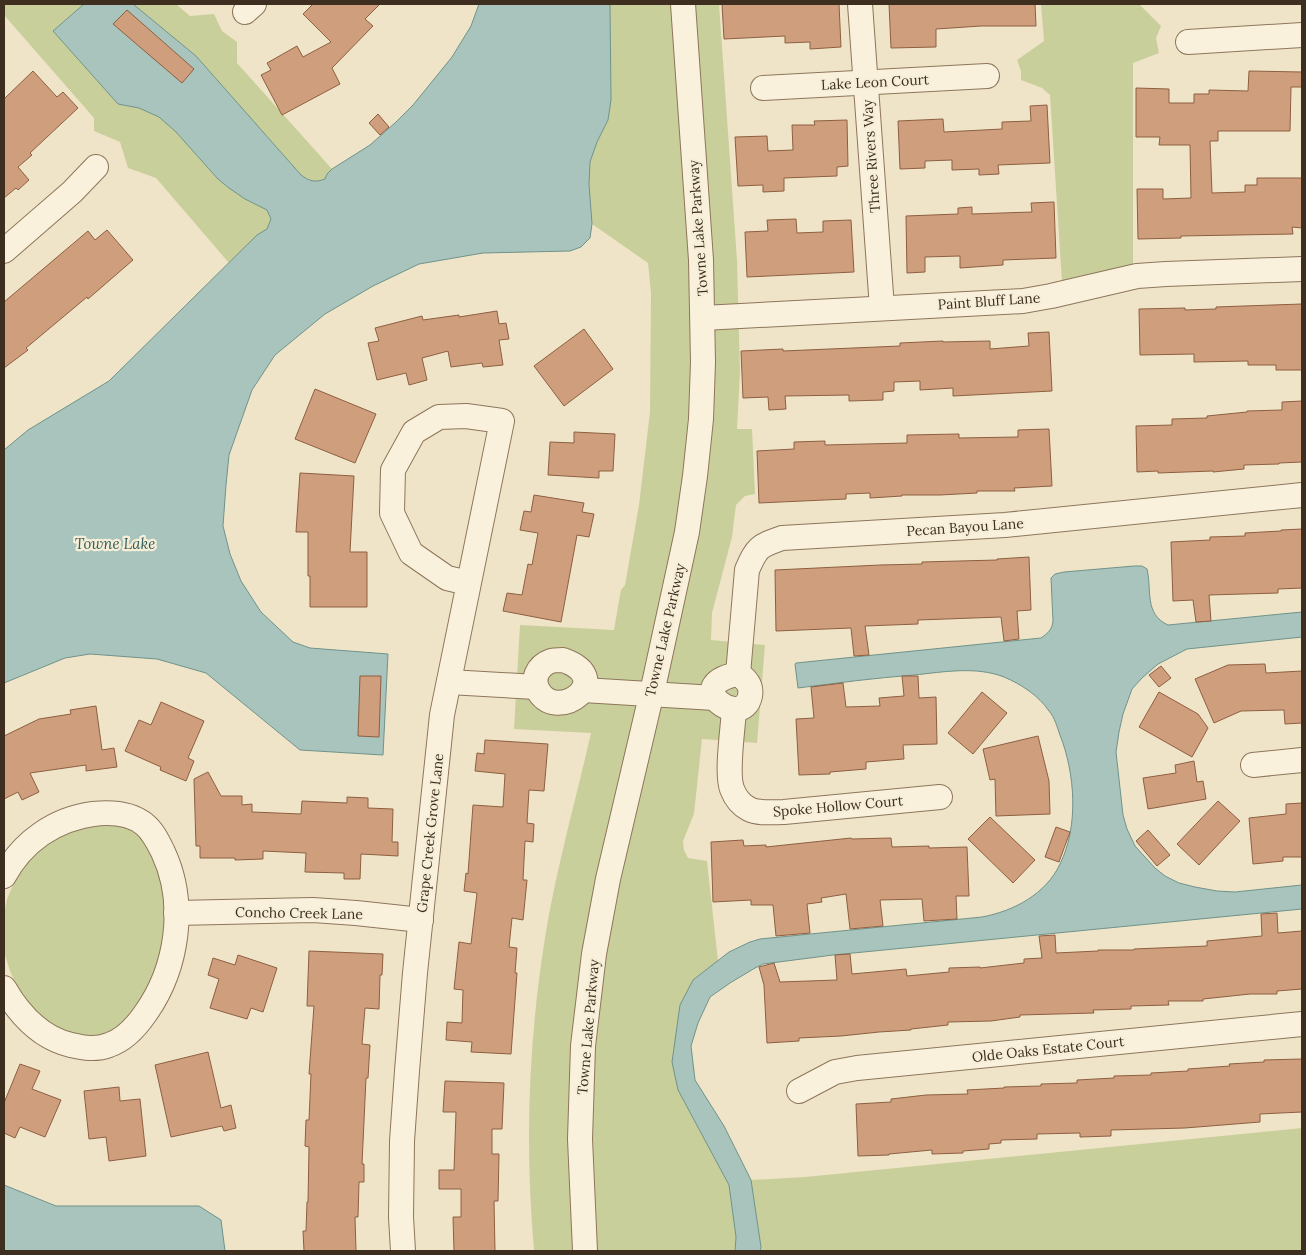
<svg xmlns="http://www.w3.org/2000/svg" width="1306" height="1255" font-family="Lora,serif">
	<style>
		.green { fill: #c9cf9b }
		.water { fill: #a9c4bc; stroke: #6f938a }
		.building { fill: #cf9f7d; stroke: #8d5f41 }
		.lines { fill: none; stroke-linecap: round; stroke-linejoin: round }
		.minor-casing { stroke: #8d765c; stroke-width: 26 }
		.minor { stroke: #faf1dc; stroke-width: 24 }
		.labels { text-anchor: middle; stroke-width: 4.5; stroke-linejoin: round; paint-order: stroke }
		.street-label { font-size: 14px; fill: #3d2e20; stroke: #f7eed8 }
		.water-label { font-size: 15px; font-style: italic; fill: #2f5d5a; stroke: #f7eed8 }
	</style>
	<rect width="100%" height="100%" fill="#f0e4c8"/>
	<g class="green">
		<polygon points="4,4 84,4 53,31 118,104 139,108 159,117 176,132 218,179 229,188 245,199 267,210 271,219 267,229 257,235 229,263 156,178 128,168 120,142 94,131 94,118 4,15"/>
		<path d="M133,4H176L190,16L214,14L222,31L237,42V63L332,169L327,174L325,179C315,183 310,181 301,175L196,56Z"/>
		<path d="M610,4H719L737,260L740,372L737,429H752L755,494L745,496L736,505L732,537L712,613L711,640L765,645L757,743L702,739L694,814L683,841L684,850L688,858L707,861L718,961L693,980L678,1090L729,1185L736,1237L735,1251H534C525,1147 528,1048 544,944C555,873 575,803 591,733L514,729L520,625L614,630L620,595L621,590L625,585L639,505L650,412L651,293L648,263L592,224L589,184L590,162L597,142L608,120L611,100Z"/>
		<polygon points="1041,4 1139,4 1161,26 1156,38 1159,53 1133,63 1133,265 1062,282 1050,95 1042,88 1021,80 1021,71 1017,60 1044,41"/>
		<polygon points="96,823 123,823 151,844 166,890 167,937 148,991 125,1023 104,1036 90,1037 78,1036 50,1023 36,1012 26,1000 17,986 10,971 4,952 4,914 7,899 14,883 23,867 33,854 46,843 60,835"/>
		<polygon points="1302,1128 1302,1251 760,1251 761,1247 751,1180 805,1177"/>
	</g>
	<g class="water">
		<path d="M84,4H133L196,56L301,175C309,181 315,183 325,179L327,174L332,169L370,145L396,122L413,105L452,57L471,26L479,4H610L611,100L608,120L597,142L590,162L589,184L592,224L590,238L581,247L570,251L483,253L419,264L373,286L325,314L275,355L252,390L229,455L226,485L223,526L230,554L241,581L261,612L293,642L310,648L388,654L383,755L300,750L206,673L157,659L90,654L65,658L4,683V450L28,430L109,381L257,235L267,229L271,219L267,210L245,199L229,188L218,179L176,132L159,117L139,108L118,104L53,31Z"/>
		<path d="M1134,566H1142L1147,569C1152,590 1144,614 1168,625L1302,612V637L1187,649L1158,664L1142,678L1132,689L1123,714L1119,732L1116,752L1123,815L1127,829L1135,846L1155,868L1165,876L1179,883L1195,887L1217,891L1235,892L1302,885V909L833,955L763,964L755,968L730,983L710,997L698,1023L691,1046L695,1080L724,1126L751,1180L761,1247L760,1251H735L736,1237L729,1185L678,1090L672,1062L680,1005L693,980L729,952L750,942L760,939L982,917C1014,911 1046,894 1060,864C1079,826 1075,773 1060,735C1057,727 1055,718 1049,711C1039,696 1021,684 1004,677C976,666 943,672 914,675C875,678 836,683 798,688L795,664L796,663L1041,638C1048,633 1052,630 1053,621L1051,578L1055,574L1064,572Z"/>
		<polygon points="4,1185 56,1206 199,1206 221,1220 225,1251 4,1251"/>
	</g>
	<g class="building">
		<polygon points="313,4 380,4 365,19 373,26 332,68 340,84 282,115 261,75 271,70 267,63 297,46 303,57 331,42 303,14"/>
		<polygon points="722,4 839,4 841,47 810,49 810,42 785,43 785,36 724,39"/>
		<polygon points="889,4 1035,4 1036,26 981,26 936,29 936,47 891,48"/>
		<polygon points="127,10 194,69 182,83 113,24"/>
		<polygon points="33,71 57,97 63,92 78,108 30,153 32,155 18,167 29,180 18,190 16,188 4,198 4,99"/>
		<polygon points="1249,71 1302,72 1302,87 1291,87 1290,131 1218,131 1218,141 1210,141 1212,193 1245,192 1245,185 1257,185 1257,178 1302,178 1302,228 1292,227 1293,234 1181,236 1181,238 1138,239 1137,189 1163,189 1163,199 1191,198 1190,145 1159,145 1160,137 1136,137 1136,88 1169,89 1169,103 1194,103 1194,94 1209,94 1209,90 1248,91"/>
		<polygon points="1047,105 1050,163 998,165 999,174 979,175 979,169 952,170 952,160 925,161 925,168 900,169 898,121 943,119 944,132 1002,129 1002,122 1031,121 1030,106"/>
		<polygon points="378,114 389,127 380,135 369,123"/>
		<polygon points="847,120 848,166 837,167 837,176 784,178 784,191 763,192 763,185 738,186 735,137 767,136 768,151 793,150 792,125 815,125 814,121"/>
		<polygon points="1054,202 1056,258 1003,260 1003,265 960,268 960,256 925,257 925,272 907,273 906,216 958,214 958,208 972,207 972,214 1032,212 1031,203"/>
		<polygon points="796,219 797,233 823,232 823,221 851,220 854,272 747,277 745,232 768,231 767,220"/>
		<polygon points="107,230 133,260 88,299 87,297 26,348 28,350 4,368 4,302 88,231 95,240"/>
		<polygon points="1302,304 1302,370 1276,370 1276,365 1248,365 1248,361 1194,362 1194,354 1140,355 1139,309 1185,308 1185,310 1216,309 1216,307"/>
		<polygon points="497,311 499,324 506,323 509,339 499,340 503,365 483,367 482,363 451,367 448,351 422,358 427,380 409,385 406,373 377,380 368,343 379,341 375,328 422,316 423,320 459,315 459,317"/>
		<polygon points="584,329 613,369 564,406 534,366"/>
		<polygon points="1049,332 1052,391 953,396 953,388 920,390 920,381 894,382 894,391 883,392 883,400 849,401 849,395 785,396 786,409 769,410 768,397 743,398 741,351 783,349 783,351 900,346 900,343 943,341 943,342 990,341 990,349 1029,346 1028,333"/>
		<polygon points="315,389 376,414 355,463 295,439"/>
		<polygon points="1302,401 1302,462 1279,463 1279,464 1244,465 1244,469 1213,472 1213,471 1158,473 1158,471 1137,472 1136,426 1172,425 1172,419 1207,418 1207,416 1247,412 1247,411 1282,410 1282,402"/>
		<polygon points="1049,429 1052,486 1014,488 1015,491 977,491 977,493 940,495 902,495 902,496 870,498 870,493 846,494 846,499 759,503 757,451 794,449 794,442 825,441 825,445 907,443 907,435 959,434 959,438 1018,437 1018,430"/>
		<polygon points="574,432 615,434 613,471 599,471 599,478 548,475 550,442 574,443"/>
		<polygon points="300,473 354,476 350,552 367,552 367,607 310,607 310,576 308,576 308,532 296,532"/>
		<polygon points="534,495 584,503 582,512 594,514 589,537 577,535 561,622 503,611 507,593 522,595 528,564 532,565 538,533 520,530 524,511 531,512"/>
		<polygon points="1302,529 1302,588 1278,589 1278,593 1209,595 1211,621 1196,622 1193,600 1173,601 1171,542 1210,540 1210,537 1245,536 1245,533 1281,531 1281,530"/>
		<polygon points="1029,557 1031,610 1017,611 1019,639 1004,641 1001,617 918,620 918,624 865,626 869,655 854,656 851,628 776,631 775,570 880,565 922,564 922,562 997,560 997,559"/>
		<polygon points="1265,664 1266,673 1302,671 1302,723 1285,724 1284,710 1241,711 1214,723 1195,679 1228,665"/>
		<polygon points="1161,666 1171,678 1159,687 1149,675"/>
		<polygon points="360,676 381,676 379,737 358,736"/>
		<polygon points="902,676 918,676 919,698 936,697 937,744 903,745 904,759 866,762 866,769 830,772 830,774 799,775 796,719 814,718 811,687 843,683 846,707 880,706 879,698 904,696"/>
		<polygon points="982,692 1007,713 973,754 948,733"/>
		<polygon points="1159,692 1198,714 1208,728 1192,757 1139,727"/>
		<polygon points="161,702 204,721 188,758 194,761 186,781 160,770 161,767 125,751 139,720 151,725"/>
		<polygon points="96,706 102,750 114,748 117,767 86,771 86,765 30,773 39,792 22,800 18,792 4,799 4,736 39,719 71,714 70,710"/>
		<polygon points="1038,736 1049,781 1050,814 996,816 995,779 990,780 983,749"/>
		<polygon points="485,740 548,744 544,791 529,790 527,823 534,824 533,842 525,841 523,880 527,880 523,920 512,918 509,947 517,948 515,973 517,973 511,1054 471,1052 472,1042 446,1040 447,1022 462,1023 463,990 454,989 459,942 471,944 477,893 464,891 466,873 468,874 473,805 503,807 505,774 475,771 477,753 484,754"/>
		<polygon points="1194,761 1197,782 1203,781 1206,799 1148,809 1143,778 1176,773 1175,765"/>
		<polygon points="208,772 221,796 242,796 242,805 252,804 252,812 301,814 302,801 347,803 347,797 368,798 368,808 393,809 392,842 398,842 398,856 361,854 360,879 344,879 344,873 305,872 306,853 263,851 263,859 235,860 235,858 200,858 200,846 196,846 194,779"/>
		<polygon points="1218,801 1240,821 1199,865 1177,844"/>
		<polygon points="1302,803 1302,857 1283,857 1283,861 1253,864 1249,818 1286,814 1286,804"/>
		<polygon points="990,817 1035,860 1013,883 968,839"/>
		<polygon points="1056,827 1070,832 1059,862 1045,857"/>
		<polygon points="1148,830 1170,855 1157,866 1136,841"/>
		<polygon points="851,838 852,839 891,838 892,847 929,846 929,848 967,847 969,896 956,896 957,919 924,921 922,899 880,900 883,926 850,929 846,894 821,898 822,902 807,904 810,933 776,936 773,905 751,905 751,900 713,902 711,842 743,840 744,846 766,845 766,847"/>
		<polygon points="1277,913 1278,933 1302,931 1302,989 1277,991 1277,994 1250,994 1203,999 1203,1001 1168,1001 1169,1005 1131,1006 1131,1009 1093,1010 1094,1013 1020,1015 1020,1017 991,1021 948,1022 948,1025 911,1029 911,1030 879,1032 841,1036 799,1038 799,1041 767,1043 764,985 759,967 774,963 780,982 837,980 835,955 850,954 852,974 906,969 907,976 949,972 949,968 980,967 980,968 1024,963 1024,959 1042,958 1039,936 1055,935 1056,953 1098,951 1098,950 1134,950 1134,949 1207,946 1207,941 1262,936 1261,914"/>
		<polygon points="309,951 383,954 382,975 380,975 379,1009 365,1008 362,1044 370,1045 368,1078 366,1078 362,1164 364,1164 364,1182 359,1182 358,1217 355,1217 356,1251 304,1251 303,1231 306,1231 307,1202 308,1202 309,1147 305,1146 306,1120 309,1120 311,1074 309,1074 314,1006 307,1006"/>
		<polygon points="238,955 277,968 263,1012 251,1008 247,1019 210,1008 219,979 208,975 213,958 235,965"/>
		<polygon points="208,1052 221,1108 231,1105 236,1128 224,1131 222,1126 171,1137 155,1065"/>
		<polygon points="1302,1059 1302,1112 1260,1114 1260,1122 1185,1128 1111,1130 1111,1136 1080,1137 1080,1133 1037,1134 1037,1139 1001,1140 1001,1143 989,1144 989,1149 963,1151 963,1153 932,1154 932,1150 889,1154 889,1155 858,1156 856,1104 891,1102 891,1099 926,1095 968,1094 967,1090 1004,1088 1004,1087 1041,1086 1041,1084 1077,1083 1077,1080 1114,1078 1114,1076 1151,1075 1151,1073 1188,1071 1188,1069 1230,1066 1229,1064 1264,1062 1264,1060"/>
		<polygon points="20,1064 40,1071 32,1089 61,1100 45,1137 20,1127 15,1138 4,1133 4,1103"/>
		<polygon points="445,1081 504,1083 502,1129 492,1129 492,1154 499,1154 498,1201 494,1201 495,1251 454,1251 453,1217 461,1217 461,1189 439,1189 439,1170 454,1170 456,1112 443,1112"/>
		<polygon points="119,1087 120,1101 140,1099 146,1156 109,1161 106,1137 89,1139 84,1091"/>
	</g>
	<g class="lines">
		<g class="minor-casing">
			<g id="minor">
				<polyline points="860,4 882,308"/>
				<polyline points="245,12 254,4"/>
				<polyline points="1188,42 1302,35"/>
				<polyline points="763,88 987,76"/>
				<polyline points="4,251 72,192 96,167"/>
				<polyline points="703,318 1023,301 1051,296 1137,276 1166,274 1302,269"/>
				<path d="M563,660C617,679 559,723 539,692C531,680 537,666 551,661C554,660 559,660 563,660Z"/>
				<path d="M738,674L747,570C757,547 759,546 782,538L1005,525L1302,495"/>
				<path d="M738,674C746,679 752,685 750,696C743,731 678,685 738,674Z"/>
				<polyline points="449,682 536,687"/>
				<polyline points="583,690 715,698"/>
				<path d="M734,710C733,728 726,773 732,789C735,797 741,805 749,809C759,814 773,812 784,812L940,797"/>
				<polyline points="1253,765 1302,760"/>
				<path d="M4,876C22,842 55,819 93,814C110,812 130,813 144,824C153,831 158,842 163,852C187,903 178,968 145,1014C136,1027 124,1040 109,1045C96,1050 84,1048 71,1045C41,1038 19,1014 4,988"/>
				<polyline points="176,913 313,910 356,913 421,920"/>
				<polyline points="799,1091 835,1072 857,1068 1302,1024"/>
				<polyline points="403,1251 401,1217 402,1141 407,1071 415,973 442,715 502,421 466,416 439,417 414,432 393,470 392,513 411,553 447,578 468,583"/>
				<polyline points="585,1251 580,1139 583,1046 594,954 608,879 655,679 687,532 695,476 701,419 703,362 701,260 683,4"/>
			</g>
		</g>
		<use href="#minor" class="minor"/>
	</g>
	<g class="labels">
		<g class="street-label">
			<text transform="translate(875 82) rotate(-3)" y="5">Lake Leon Court</text>
			<text transform="translate(871 156) rotate(-94)" y="5">Three Rivers Way</text>
			<text transform="translate(698 228) rotate(-94)" y="5">Towne Lake Parkway</text>
			<text transform="translate(989 301) rotate(-4)" y="5">Paint Bluff Lane</text>
			<text transform="translate(965 527) rotate(-4)" y="5">Pecan Bayou Lane</text>
			<text transform="translate(665 630) rotate(-77)" y="5">Towne Lake Parkway</text>
			<text transform="translate(838 806) rotate(-5)" y="5">Spoke Hollow Court</text>
			<text transform="translate(430 833) rotate(-84)" y="5">Grape Creek Grove Lane</text>
			<text transform="translate(299 913) rotate(1)" y="5">Concho Creek Lane</text>
			<text transform="translate(588 1027) rotate(-85)" y="5">Towne Lake Parkway</text>
			<text transform="translate(1048 1049) rotate(-6)" y="5">Olde Oaks Estate Court</text>
		</g>
		<g class="water-label">
			<text x="115" y="549">Towne Lake</text>
		</g>
	</g>
	<rect width="1306" height="1255" fill="none" stroke="#3d2e20" stroke-width="10"/>
</svg>
